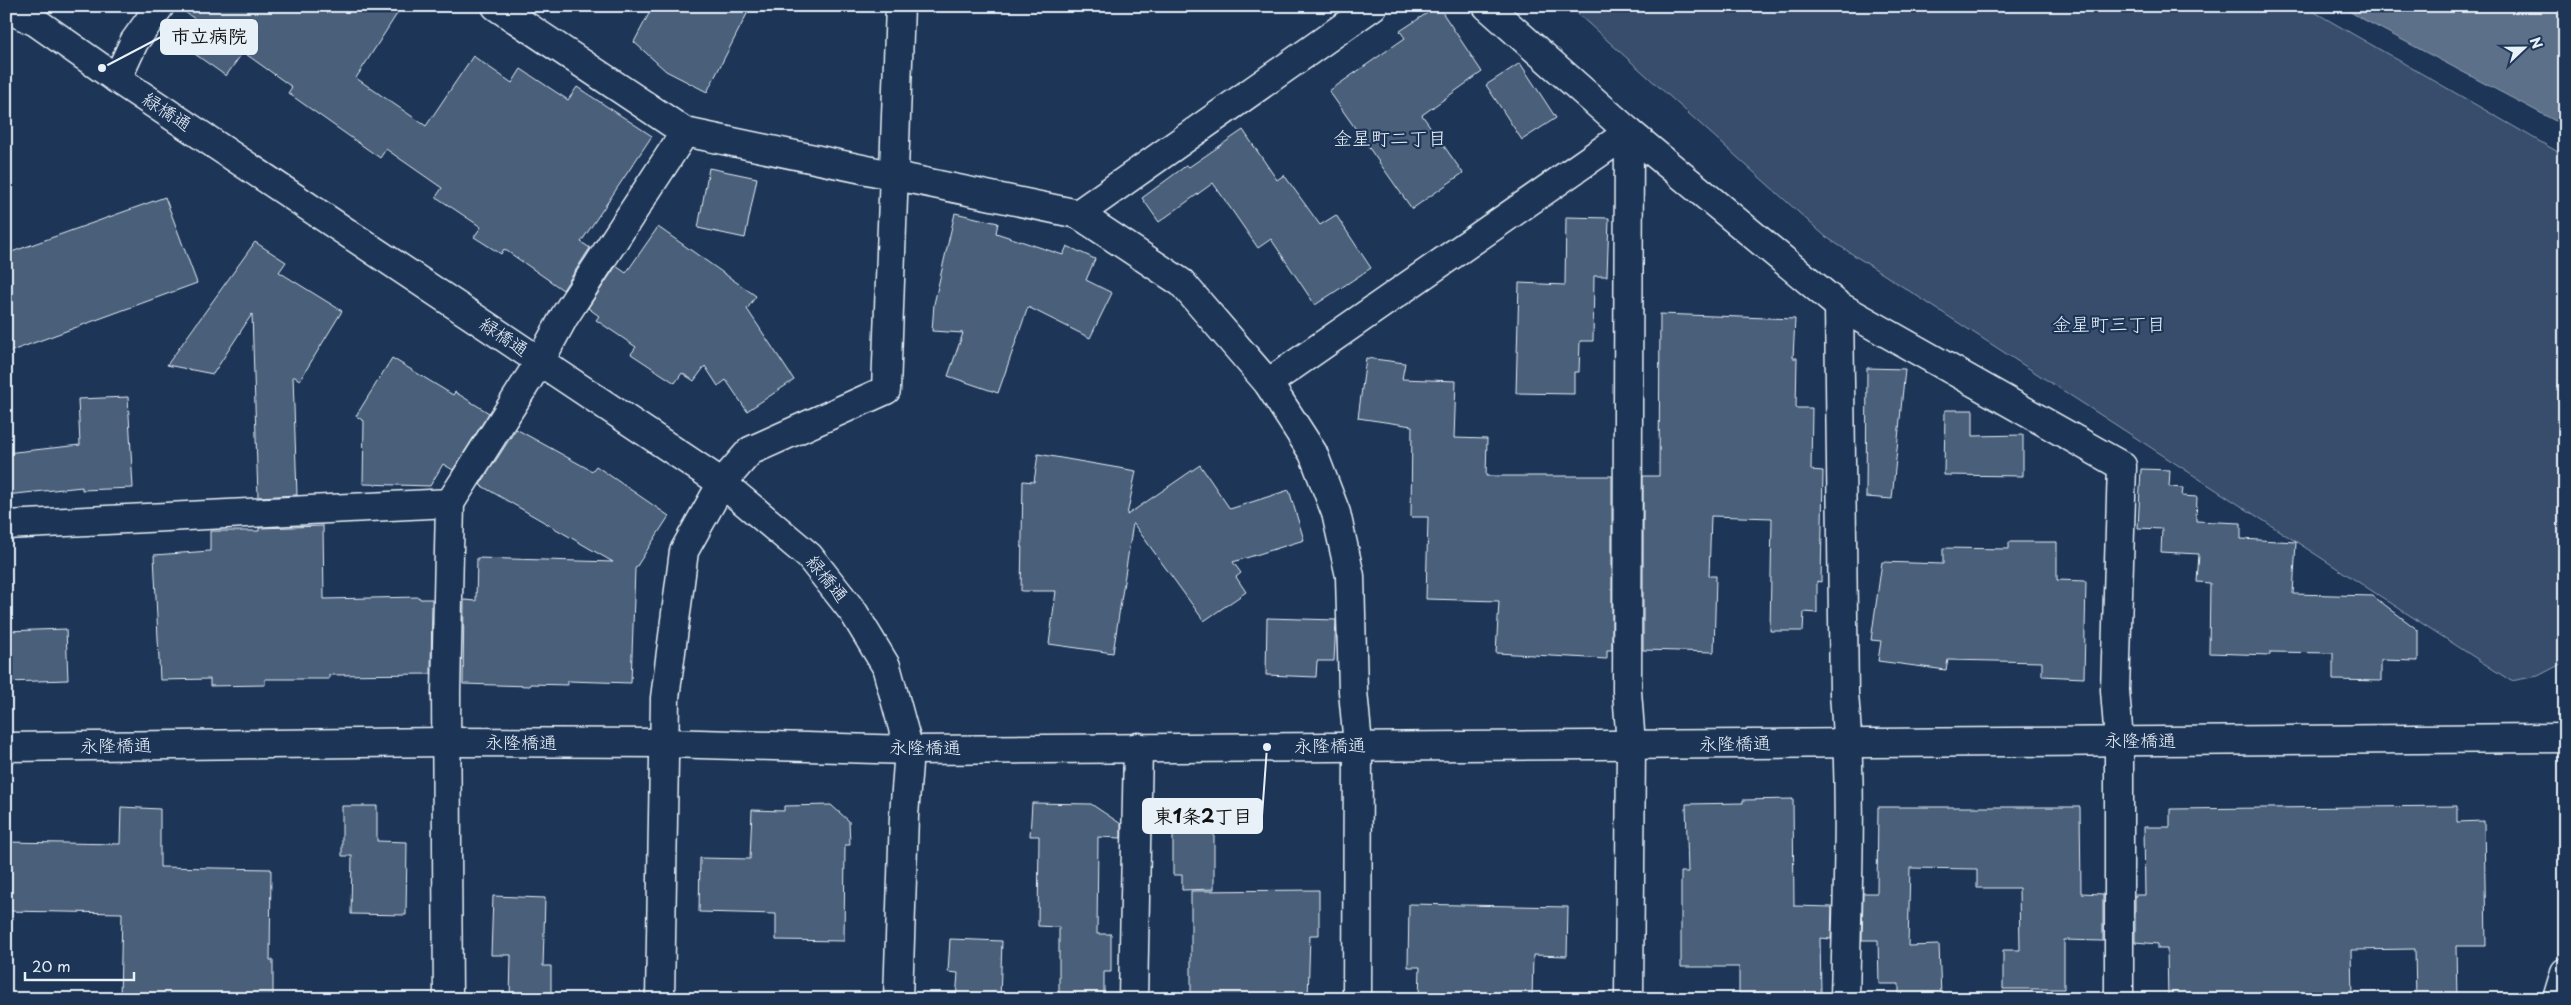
<svg xmlns="http://www.w3.org/2000/svg" width="2571" height="1005" font-family="'Playpen Sans','Klee One',sans-serif">
	<style>
		.green { fill: #374d6c; stroke: #909fb2 }
		.water { fill: #5d7089; stroke: #95a4b5 }
		.building { fill: #495e7a; stroke: #e8f1f8 }
		.lines { fill: none; stroke-linecap: round; stroke-linejoin: round }
		.street-casing { stroke: #e8f1f8; stroke-width: 31 }
		.secondary-casing { stroke: #e8f1f8; stroke-width: 31 }
		.street { stroke: #1d3557; stroke-width: 28 }
		.secondary { stroke: #1d3557; stroke-width: 28 }
		.labels { text-anchor: middle; stroke-width: 4.5; stroke-linejoin: round; paint-order: stroke }
		.street-label { font-size: 18px; fill: #e8f1f8; stroke: #1d3557 }
		.neighbourhood-label { font-size: 19px; fill: #e8f1f8; stroke: #1d3557 }
		.leader { fill: none; stroke: #e8f1f8; stroke-width: 2 }
		.callout-dot { fill: #e8f1f8; stroke: #1d3557; stroke-width: 2 }
		.callout { fill: #e8f1f8; stroke: #e8f1f8; stroke-width: 2 }
		.callout-label { font-size: 19px; text-anchor: middle; font-weight: bold; fill: #111 }
	</style>
	<rect width="100%" height="100%" fill="#1d3557"/>
	<filter id="ink" filterUnits="userSpaceOnUse"><feTurbulence type="fractalNoise" baseFrequency=".02" numOctaves="2"/><feDisplacementMap in="SourceGraphic" scale="10" xChannelSelector="R" yChannelSelector="G"/><feConvolveMatrix kernelMatrix="1 2 1 2 8 2 1 2 1" color-interpolation-filters="sRGB"/></filter>
	<g filter="url(#ink)">
		<polygon class="green" points="1569,6 2304,6 2565,156 2565,662 2538,676 2511,681 1826,237"/>
		<polygon class="water" points="2341,6 2565,6 2565,126 2357,16"/>
		<g class="building">
			<polygon points="176,6 402,6 356,78 426,126 473,56 512,83 521,69 568,100 577,87 652,136 581,242 590,248 563,290 504,249 501,254 474,237 481,227 436,197 442,188 386,149 380,158 288,93 292,87 243,52 226,76 192,52 208,28"/>
			<polygon points="653,6 751,6 707,92 666,71 634,42"/>
			<polygon points="1438,6 1482,72 1422,115 1463,173 1412,209 1329,91 1405,38 1400,31"/>
			<polygon points="1520,63 1556,118 1522,140 1486,85"/>
			<polygon points="1243,130 1277,180 1284,175 1320,225 1336,215 1371,268 1315,305 1271,239 1258,248 1213,183 1159,222 1142,198 1187,165 1189,167"/>
			<polygon points="709,168 757,178 745,238 698,228"/>
			<polygon points="165,197 197,283 6,353 6,254"/>
			<polygon points="955,213 998,223 996,233 1063,255 1067,246 1095,259 1086,280 1112,293 1090,338 1028,307 998,393 948,376 963,333 932,331 934,304"/>
			<polygon points="1566,217 1609,218 1607,276 1594,276 1593,341 1580,341 1579,372 1574,372 1574,394 1516,393 1519,283 1565,285"/>
			<polygon points="658,227 756,296 747,309 794,380 747,411 726,380 718,386 705,366 694,381 682,373 675,383 631,354 636,347 596,320 599,316 588,308 616,266 626,273"/>
			<polygon points="255,242 286,262 279,272 342,311 300,380 293,376 297,495 258,497 252,314 213,374 167,365"/>
			<polygon points="1660,314 1795,319 1793,358 1797,358 1796,408 1812,408 1811,470 1823,471 1821,582 1817,581 1817,613 1804,612 1803,631 1770,631 1772,518 1711,516 1709,576 1716,576 1714,652 1643,650 1643,476 1659,476"/>
			<polygon points="392,358 453,395 455,392 489,413 453,470 443,464 430,486 363,484 364,421 356,416"/>
			<polygon points="1366,358 1405,363 1402,379 1456,381 1454,438 1487,439 1486,476 1612,476 1612,650 1607,650 1607,659 1496,653 1499,601 1426,599 1428,517 1411,517 1412,426 1358,418"/>
			<polygon points="1867,368 1905,369 1892,499 1866,497"/>
			<polygon points="128,397 133,488 82,490 82,487 6,495 6,453 80,445 78,399"/>
			<polygon points="1945,410 1973,410 1973,436 2023,435 2023,476 1944,475"/>
			<polygon points="516,429 592,471 596,466 669,516 635,569 631,683 568,681 568,685 530,684 530,686 463,684 464,600 476,601 477,558 613,562 480,485"/>
			<polygon points="1038,454 1136,471 1127,515 1200,465 1230,509 1289,490 1304,540 1233,562 1241,573 1236,577 1246,592 1204,621 1133,523 1113,653 1049,644 1056,591 1021,591 1023,481 1034,482"/>
			<polygon points="2141,469 2170,470 2169,487 2183,488 2182,496 2197,497 2196,521 2241,523 2241,539 2296,542 2293,594 2373,596 2418,630 2418,661 2381,660 2381,681 2333,680 2333,653 2270,652 2270,655 2209,653 2210,583 2197,582 2199,554 2161,552 2162,529 2138,528"/>
			<polygon points="323,526 324,599 419,597 420,599 432,599 431,674 329,675 329,679 265,679 265,685 210,686 210,679 160,680 154,555 210,551 210,531 259,531 259,528"/>
			<polygon points="2009,542 2057,542 2057,580 2086,581 2084,678 2042,676 2042,662 1948,660 1946,670 1878,661 1881,641 1871,640 1882,562 1943,564 1943,548 2009,549"/>
			<polygon points="1267,618 1336,620 1334,661 1317,661 1316,677 1266,675"/>
			<polygon points="66,629 68,680 6,682 6,631"/>
			<polygon points="1793,799 1794,906 1832,907 1831,939 1820,938 1821,993 1739,993 1739,967 1681,967 1681,872 1688,872 1686,804 1743,803 1743,800"/>
			<polygon points="1032,803 1091,804 1121,824 1121,838 1098,837 1097,934 1111,934 1111,972 1104,972 1104,999 1059,999 1059,927 1038,926 1039,836 1030,836"/>
			<polygon points="831,805 849,821 850,845 845,845 844,941 776,940 776,914 699,912 700,858 750,859 752,810 784,811 784,806"/>
			<polygon points="342,806 377,806 377,841 407,842 406,915 351,914 352,856 342,856"/>
			<polygon points="2457,806 2457,822 2484,821 2486,946 2456,946 2457,999 2416,999 2415,949 2351,950 2352,999 2168,999 2167,949 2158,949 2158,944 2135,942 2135,895 2145,895 2144,827 2170,827 2170,809"/>
			<polygon points="121,807 160,809 160,867 271,869 270,960 273,960 273,999 120,999 122,913 6,911 6,842 120,844"/>
			<polygon points="1878,807 2080,807 2081,893 2103,894 2103,941 2064,940 2064,989 2003,989 2003,950 2020,950 2019,888 1977,888 1977,869 1910,868 1908,946 1939,945 1941,996 1899,997 1899,984 1879,984 1878,940 1862,940 1863,893 1877,893"/>
			<polygon points="1173,810 1204,810 1205,817 1214,817 1214,889 1182,890 1182,875 1173,875"/>
			<polygon points="1319,890 1319,935 1310,935 1308,999 1191,999 1191,891"/>
			<polygon points="493,896 545,898 543,966 551,966 551,999 510,999 511,955 491,955"/>
			<polygon points="1409,904 1568,907 1567,956 1533,955 1532,999 1419,999 1420,967 1408,967"/>
			<polygon points="950,939 1002,941 1000,999 956,999 958,973 948,972"/>
		</g>
		<g class="lines">
			<g class="street-casing">
				<g id="street">
					<polyline points="496,6 685,132 1078,214 1182,283 1268,383 1313,453 1336,513 1350,576 1353,691 1358,745 1357,999"/>
					<polyline points="1487,6 1629,132 1839,306 2122,466 2115,690 2119,741 2119,999"/>
					<polyline points="117,79 134,42 160,6"/>
					<polyline points="1078,214 1373,6"/>
					<path d="M1839,306L1844,694C1853,795 1847,897 1845,999"/>
					<polyline points="1268,383 1629,132"/>
					<polyline points="6,525 450,503 540,361 564,317 685,132"/>
					<polyline points="448,999 446,693 450,503"/>
					<polyline points="660,999 665,698 684,551 722,483 750,451 886,390 900,6"/>
					<polyline points="898,999 904,816 909,750"/>
					<polyline points="1133,999 1138,747"/>
					<polyline points="1629,999 1631,745 1627,691 1629,132"/>
				</g>
			</g>
			<g class="secondary-casing">
				<g id="secondary">
					<polyline points="6,8 36,22 117,79 722,483 809,556 854,613 886,666 909,750"/>
					<polyline points="6,747 446,742 665,743 909,750 2565,738"/>
					<polyline points="2557,999 2565,972"/>
				</g>
			</g>
			<use href="#street" class="street"/>
			<use href="#secondary" class="secondary"/>
		</g>
	</g>
	<g class="labels">
		<g class="street-label">
			<text transform="translate(167 112) rotate(33)" y="6">緑橋通</text>
			<text transform="translate(504 337) rotate(34)" y="6">緑橋通</text>
			<text transform="translate(827 579) rotate(51)" y="6">緑橋通</text>
			<text x="2140" y="747">永隆橋通</text>
			<text x="521" y="749">永隆橋通</text>
			<text transform="translate(1735 744) rotate(-1)" y="6">永隆橋通</text>
			<text transform="translate(116 746) rotate(-1)" y="6">永隆橋通</text>
			<text transform="translate(1330 746) rotate(-1)" y="6">永隆橋通</text>
			<text x="925" y="754">永隆橋通</text>
		</g>
		<g class="neighbourhood-label">
			<text x="1390" y="145">金星町二丁目</text>
			<text x="2109" y="331">金星町三丁目</text>
		</g>
	</g>
	<path class="leader" d="M102 68L161 37M1267 747L1262 816"/>
	<g class="callout-dot">
		<circle cx="102" cy="68" r="5"/>
		<circle cx="1267" cy="747" r="5"/>
	</g>
	<g class="callout">
		<rect x="161" y="20" width="96" height="34" rx="5"/>
		<rect x="1143" y="799" width="119" height="34" rx="5"/>
	</g>
	<g class="callout-label">
		<text x="209" y="43">市立病院</text>
		<text x="1203" y="823">東1条2丁目</text>
	</g>
	<rect width="2571" height="1005" fill="none" stroke="#1d3557" stroke-width="25"/>
	<rect x="12" y="12" width="2546" height="980" fill="none" stroke="#e8f1f8" stroke-width="2" filter="url(#ink)"/>
	<g transform="translate(2524 48) rotate(68)" stroke="#1d3557" stroke-width="4" paint-order="stroke">
	<path d="M0-4L9 19L0 12L-9 19Z" fill="#e8f1f8"/>
	<text y="-8" font-size="14" font-weight="bold" text-anchor="middle" fill="#e8f1f8">N</text>
	</g>
	<path d="M25 972v8h109v-8" fill="none" stroke="#e8f1f8" stroke-width="2.5"/>
	<text x="32" y="972" font-size="15" fill="#e8f1f8" stroke="#1d3557" stroke-width="4" paint-order="stroke">20 m</text>
</svg>
